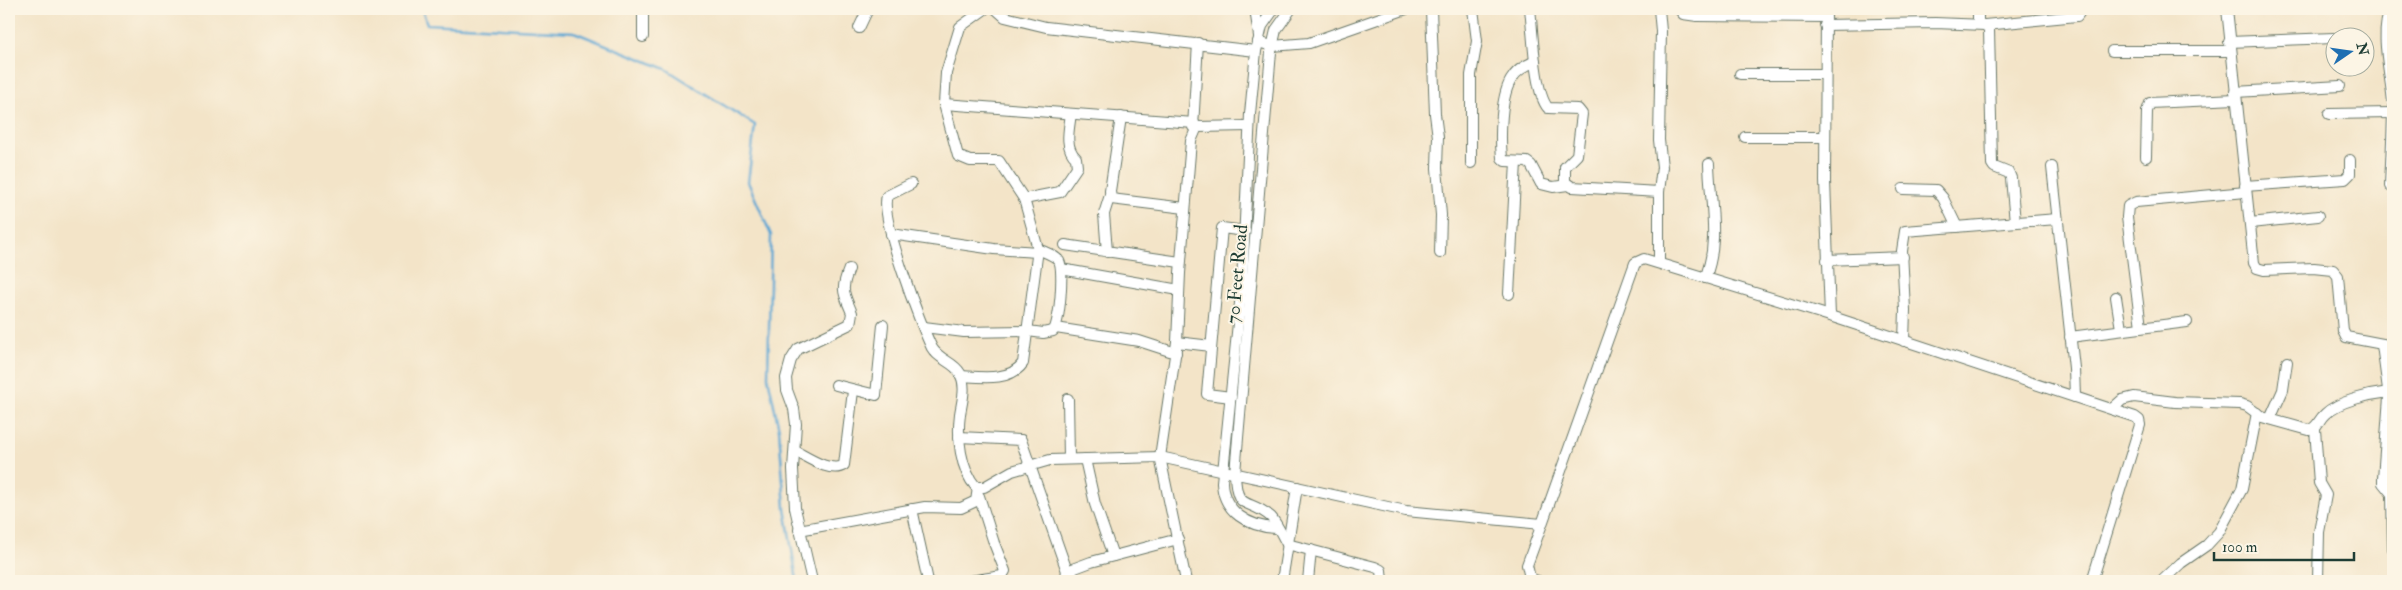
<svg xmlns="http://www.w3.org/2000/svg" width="2402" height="590" font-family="'IM FELL Double Pica',serif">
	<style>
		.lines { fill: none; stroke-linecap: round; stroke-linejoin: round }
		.stream { stroke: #5aa6d3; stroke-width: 2.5 }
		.street-casing { stroke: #697768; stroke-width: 12 }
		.street { stroke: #fff; stroke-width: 10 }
		.labels { text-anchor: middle; stroke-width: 4; stroke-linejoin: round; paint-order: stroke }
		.street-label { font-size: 19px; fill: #1f3d34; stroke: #fcf5e5 }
	</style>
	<rect width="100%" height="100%" fill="#fcf5e5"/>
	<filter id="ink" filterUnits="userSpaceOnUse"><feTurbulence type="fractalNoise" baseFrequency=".02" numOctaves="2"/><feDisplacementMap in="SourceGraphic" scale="10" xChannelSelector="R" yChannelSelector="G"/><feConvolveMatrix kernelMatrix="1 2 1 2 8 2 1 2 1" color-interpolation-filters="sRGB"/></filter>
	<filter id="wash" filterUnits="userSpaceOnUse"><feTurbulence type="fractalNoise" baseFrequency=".0096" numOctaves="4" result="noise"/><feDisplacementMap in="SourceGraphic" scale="20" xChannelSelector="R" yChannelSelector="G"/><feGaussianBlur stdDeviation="1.12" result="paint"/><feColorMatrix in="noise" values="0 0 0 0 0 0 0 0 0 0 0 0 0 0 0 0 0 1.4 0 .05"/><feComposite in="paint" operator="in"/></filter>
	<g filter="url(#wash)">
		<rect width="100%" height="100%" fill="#f3e4c8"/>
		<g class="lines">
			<polyline class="stream" points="422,9 427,24 574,32 666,69 755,125 748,182 771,235 768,377 779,429 785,508 797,581"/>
		</g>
	</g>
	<g filter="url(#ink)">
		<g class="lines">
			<g class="street-casing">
				<g id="street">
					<polyline points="996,9 1005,17 1046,27 1256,51"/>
					<polyline points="1255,9 1259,36"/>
					<path d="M1274,9L1262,26L1256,51L1250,114L1242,283L1222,482C1223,512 1249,527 1276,528"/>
					<path d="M1291,9L1276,30L1271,52L1235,473C1236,513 1248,497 1271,517C1276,522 1283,537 1287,544L1375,567L1381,570L1382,581"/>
					<polyline points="1431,9 1435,114 1438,137 1437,168 1441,215 1440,253"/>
					<path d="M1530,9C1533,31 1534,92 1548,108L1578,109L1582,114L1577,155L1565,167V182L1572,187L1659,192"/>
					<polyline points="1679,9 1683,14 1697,16 1825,17"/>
					<polyline points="1826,9 1825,181 1830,316"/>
					<polyline points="2227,9 2254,263 2257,268 2264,270 2314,268 2333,270 2338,276 2343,331 2346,337 2393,346"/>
					<polyline points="1978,24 1978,9"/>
					<polyline points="1825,25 1935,23 1985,25 1989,29 1992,164 1994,167 2009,173 2011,178 2015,222"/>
					<polyline points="1985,25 2077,16 2082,9"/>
					<polyline points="859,28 868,9"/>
					<polyline points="643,37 643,9"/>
					<polyline points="1258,42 1272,46 1309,43 1406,9"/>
					<polyline points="2229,42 2334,38"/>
					<polyline points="2112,51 2230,51"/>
					<path d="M1535,61C1527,65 1518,69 1513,77C1500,93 1500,138 1502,158L1505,161L1527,162L1531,165L1541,184L1553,187L1568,185"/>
					<polyline points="1740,74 1824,74"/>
					<polyline points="2235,92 2340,86"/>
					<polyline points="944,104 1194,123"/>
					<polyline points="2329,114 2392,113"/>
					<polyline points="1121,117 1110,191 1111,199 1185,208"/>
					<polyline points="1193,127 1198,43"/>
					<polyline points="1745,137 1824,137"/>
					<polyline points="2146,157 2147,111 2150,103 2236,99"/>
					<polyline points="1471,163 1471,75 1477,41 1473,9"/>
					<polyline points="2052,167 2074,368 2075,397"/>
					<path d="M911,184L887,196C879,216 921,326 932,348C939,360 954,362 960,373C967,387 962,401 960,414C957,437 960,469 976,487H984L1012,471L1050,460L1160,457L1406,511L1542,524L1527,565L1530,578L1538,581"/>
					<polyline points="2245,186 2345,179 2350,174 2350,160"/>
					<path d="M2390,186C2391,159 2393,131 2393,104C2392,79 2378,31 2391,9"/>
					<polyline points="1903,189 1936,190 1943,198 1957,227"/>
					<path d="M1024,199L1060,192L1077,167L1076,158C1064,147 1069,129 1071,114"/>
					<polyline points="2250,223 2318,216"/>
					<polyline points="891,234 994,249 1037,252"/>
					<polyline points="1065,245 1180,262"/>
					<polyline points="1107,252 1104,214 1110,195"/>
					<polyline points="1827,260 1903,257"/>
					<polyline points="1659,263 1659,192 1662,167 1659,140 1661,31 1659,9"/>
					<polyline points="1061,269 1179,290"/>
					<path d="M1705,278C1720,243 1710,201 1709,164"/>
					<polyline points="1509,294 1516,162"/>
					<polyline points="2116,297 2121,329"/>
					<path d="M924,327L964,332L1028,331L1043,333L1053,331C1060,324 1064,269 1059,261C1055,255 1044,252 1038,249"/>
					<polyline points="2141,327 2127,217 2128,206 2136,202 2246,192"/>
					<polyline points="1056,328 1139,341 1176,353"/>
					<polyline points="2070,337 2187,322"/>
					<polyline points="1904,341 1905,310 1902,251 1905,231 2057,219"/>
					<polyline points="1177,342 1211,346"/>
					<polyline points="2382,345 2389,397 2383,478 2383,483 2392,494 2393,549"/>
					<path d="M961,376C980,377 1010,382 1023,363L1038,249L1024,199L999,161H970L958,156L944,104L946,73L960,27L985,9"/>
					<polyline points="836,385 876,395 883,325"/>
					<polyline points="1231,397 1207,394 1222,228 1245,231"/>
					<polyline points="1068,399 1069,459"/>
					<path d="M2112,409L2122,400L2134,397L2175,402L2240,404L2247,406L2262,417L2309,430C2318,428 2318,420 2325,414C2338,401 2371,394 2389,392"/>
					<polyline points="2270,419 2283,390 2287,362"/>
					<polyline points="2315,429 2319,483 2326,495 2319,532 2318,581"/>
					<polyline points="959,437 1021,440 1067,571"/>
					<path d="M795,451C807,457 831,474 844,465L853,391"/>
					<polyline points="1085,459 1095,504 1113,556"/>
					<polyline points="912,509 928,581"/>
					<polyline points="1542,524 1635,263 1644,259 1830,316 2135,417 2139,420 2140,425 2092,581"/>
					<polyline points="799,530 925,507 961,508 976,501 978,488"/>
					<path d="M812,581L795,508L793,469L796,424L794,409L787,390L786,378L791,360L798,349L850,324L852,313C844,293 840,291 849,269"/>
					<polyline points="970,581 1002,576 1005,571 994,543 979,496"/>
					<polyline points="1065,581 1067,571 1091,562 1178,539"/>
					<polyline points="1186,581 1160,457 1177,342 1180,273 1191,141 1197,127 1249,126"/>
					<polyline points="1282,581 1297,487"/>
					<polyline points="1308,581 1311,550"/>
					<polyline points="2162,581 2181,563 2207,545 2219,532 2242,489 2257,413"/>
				</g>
			</g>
			<use href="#street" class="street"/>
		</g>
	</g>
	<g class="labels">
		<g class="street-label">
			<text transform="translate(1236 274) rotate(-85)" y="7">70 Feet Road</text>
		</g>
	</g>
	<rect width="2402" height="590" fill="none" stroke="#fcf5e5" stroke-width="30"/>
	<g transform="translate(2350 52) rotate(77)"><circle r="24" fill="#fcf5e5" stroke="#a4ab9e"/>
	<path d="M0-4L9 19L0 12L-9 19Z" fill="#1f6fb2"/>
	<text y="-8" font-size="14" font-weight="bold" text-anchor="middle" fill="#1f3d34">N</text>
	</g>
	<path d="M2214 552v8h140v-8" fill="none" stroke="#1f3d34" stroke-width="2.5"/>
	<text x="2222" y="552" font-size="15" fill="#1f3d34" stroke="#fcf5e5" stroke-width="4" paint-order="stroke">100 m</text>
</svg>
